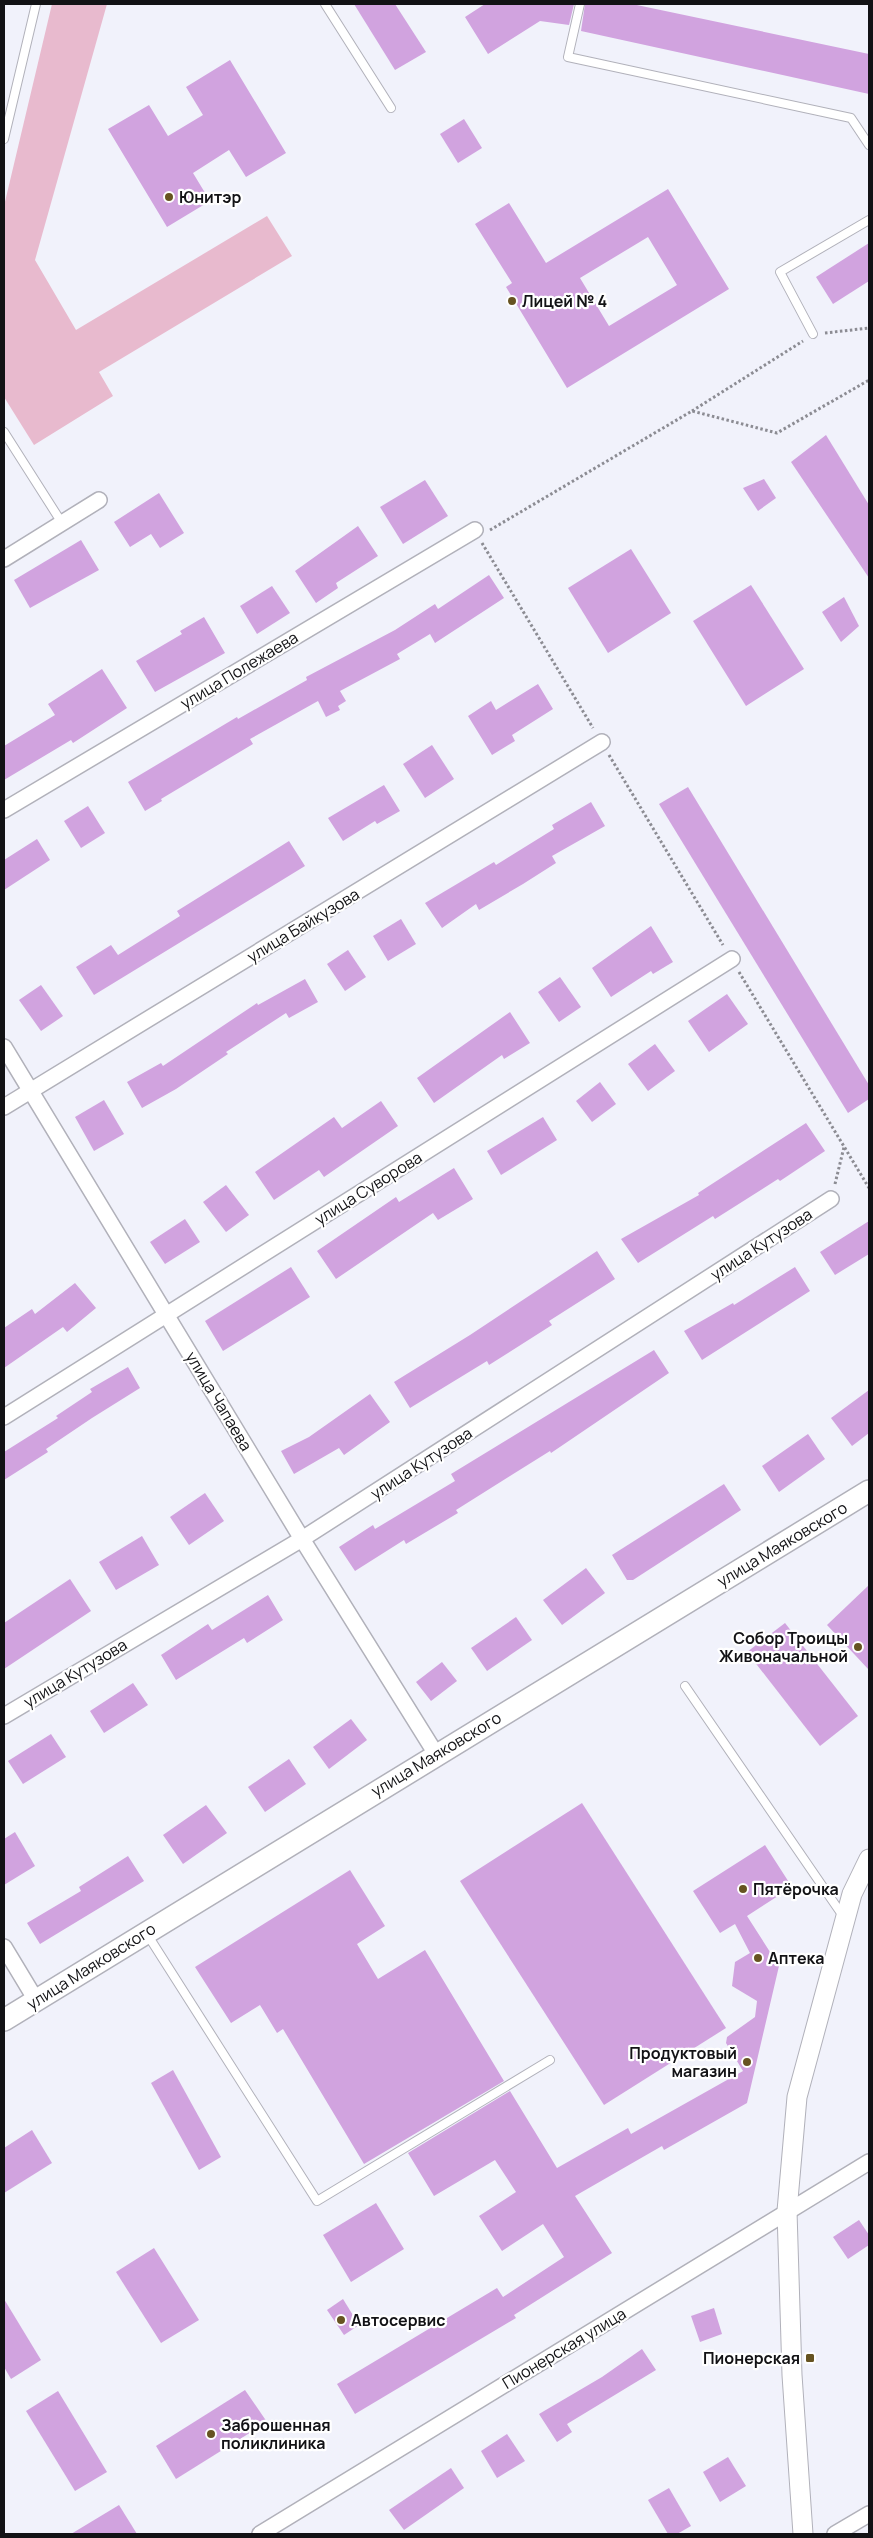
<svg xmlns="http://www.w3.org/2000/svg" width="873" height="2538" font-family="Manrope,sans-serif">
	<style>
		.green { fill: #e8bace }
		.building { fill: #d1a3df; fill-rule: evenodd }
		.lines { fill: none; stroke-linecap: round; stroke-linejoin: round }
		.service-casing { stroke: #b1b1ba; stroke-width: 10 }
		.minor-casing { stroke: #b1b1ba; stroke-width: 18 }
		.tertiary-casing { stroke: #b1b1ba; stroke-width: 21 }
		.secondary-casing { stroke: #b1b1ba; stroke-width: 24 }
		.path { stroke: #8c8c93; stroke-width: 3; stroke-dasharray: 2.5 2.5; stroke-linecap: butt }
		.service { stroke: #fff; stroke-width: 8 }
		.minor { stroke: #fff; stroke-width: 15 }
		.tertiary { stroke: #fff; stroke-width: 19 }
		.secondary { stroke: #fff; stroke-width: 21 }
		.poi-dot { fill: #665321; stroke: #fff; stroke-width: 2 }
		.labels { text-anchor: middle; stroke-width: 4.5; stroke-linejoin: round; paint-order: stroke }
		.poi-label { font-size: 16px; font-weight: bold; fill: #121215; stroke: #fff; text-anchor: start }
		.street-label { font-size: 16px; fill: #121215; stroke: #fff }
	</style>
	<rect width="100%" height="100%" fill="#f1f2fb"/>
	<polygon class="green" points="52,4 107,4 35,260 76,330 267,216 292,256 99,372 113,396 34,445 4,397 4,206"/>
	<g class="building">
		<polygon points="354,4 395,4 426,52 395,70"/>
		<polygon points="485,4 574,4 569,25 540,21 488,54 465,17"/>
		<polygon points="585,4 632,4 869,54 869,94 581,31"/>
		<polygon points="230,60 286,153 246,177 229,150 193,173 210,201 167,227 108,129 149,105 168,136 203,115 186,87"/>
		<polygon points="464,119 482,148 458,163 440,134"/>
		<path d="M668,189L729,289L567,388L506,287L512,283L475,224L509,203L546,263ZM648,237L677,285L609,326L580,278Z"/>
		<polygon points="869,243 869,281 833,304 816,277"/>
		<polygon points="826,435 869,505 869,578 791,462"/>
		<polygon points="764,479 776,498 758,511 743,488"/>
		<polygon points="425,480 448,516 403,544 380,507"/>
		<polygon points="159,493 184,533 160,548 151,534 130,547 114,522"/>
		<polygon points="358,526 378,556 336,583 338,588 316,603 295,571"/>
		<polygon points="81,540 99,570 30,608 14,580"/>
		<polygon points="631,549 671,613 608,653 568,588"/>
		<polygon points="489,575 504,598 435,643 430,634 397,654 400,659 340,691 346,701 338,706 340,710 326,717 318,701 250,739 253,744 161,799 162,801 145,811 128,782 237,717 238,719 307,680 306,677 395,630 435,604 438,609"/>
		<polygon points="751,585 804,669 746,706 693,621"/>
		<polygon points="272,586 290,613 257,634 240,606"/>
		<polygon points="844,597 859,626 841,642 822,612"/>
		<polygon points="204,617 225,653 155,692 136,661 182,634 180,631"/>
		<polygon points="102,669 127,708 73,743 71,740 4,780 4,746 55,715 48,704"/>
		<polygon points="538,684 553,709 512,735 515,741 492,755 468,716 491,701 496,710"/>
		<polygon points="432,745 454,779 425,798 403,764"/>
		<polygon points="384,785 400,811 377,824 375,821 343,841 328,818"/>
		<polygon points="688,787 869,1085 869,1099 848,1113 659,804"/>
		<polygon points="591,802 605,826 552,856 556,863 523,884 479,910 476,904 442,928 425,903 494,862 496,865 554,829 552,825"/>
		<polygon points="88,806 105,833 81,848 64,821"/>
		<polygon points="37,839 50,860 4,890 4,860"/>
		<polygon points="289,841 305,866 94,995 76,967 111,945 118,955 180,916 177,911"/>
		<polygon points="401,919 416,944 388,961 373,936"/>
		<polygon points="651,926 673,962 653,974 651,971 611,997 592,968"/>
		<polygon points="348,950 366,977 345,991 327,964"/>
		<polygon points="560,977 581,1007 559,1022 538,992"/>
		<polygon points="305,979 318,1002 289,1018 286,1013 226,1052 228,1054 176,1089 142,1108 127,1082 161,1063 163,1066 257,1003 258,1005"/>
		<polygon points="41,985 63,1016 41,1031 19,1000"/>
		<polygon points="727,994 748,1024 709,1052 688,1021"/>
		<polygon points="510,1012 530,1043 504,1059 502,1055 434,1103 417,1078"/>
		<polygon points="655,1044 675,1071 648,1091 628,1064"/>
		<polygon points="600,1082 616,1104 592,1122 576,1101"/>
		<polygon points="104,1100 124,1134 94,1151 75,1117"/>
		<polygon points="381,1101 398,1126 324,1177 319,1170 274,1200 255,1172 334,1117 342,1128"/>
		<polygon points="543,1117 557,1140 501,1175 487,1151"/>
		<polygon points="806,1123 825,1151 780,1181 778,1179 715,1219 713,1216 638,1263 621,1239 699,1195 698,1193"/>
		<polygon points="454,1168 473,1199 438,1220 433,1213 336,1279 317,1251 396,1197 399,1202"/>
		<polygon points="226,1185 249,1215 226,1232 203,1202"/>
		<polygon points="185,1219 200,1242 165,1264 150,1242"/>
		<polygon points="869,1221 869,1254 835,1275 820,1252"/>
		<polygon points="597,1251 615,1279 549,1321 552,1325 489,1365 487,1361 410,1408 394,1382 470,1335"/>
		<polygon points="291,1267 310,1297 223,1351 205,1321"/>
		<polygon points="795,1267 810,1291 702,1360 684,1331 733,1303 734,1305"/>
		<polygon points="75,1283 96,1308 67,1332 63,1327 4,1368 4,1328 32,1309 35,1314"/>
		<polygon points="654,1350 669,1373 551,1453 550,1451 456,1510 458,1513 406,1544 404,1540 355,1571 339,1547 373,1525 375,1529 455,1481 451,1474"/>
		<polygon points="128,1367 140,1388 92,1418 46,1449 48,1452 4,1480 4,1452 58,1418 56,1416 92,1392 90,1389"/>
		<polygon points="869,1390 869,1433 852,1446 831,1418"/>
		<polygon points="370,1394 390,1422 344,1455 339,1448 294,1474 281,1451 309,1437"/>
		<polygon points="808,1434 825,1459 779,1492 762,1466"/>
		<polygon points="724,1484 741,1510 633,1580 627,1580 612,1555"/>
		<polygon points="205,1493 224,1521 189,1545 170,1517"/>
		<polygon points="142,1536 159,1565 116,1590 99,1562"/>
		<polygon points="586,1568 605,1593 562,1625 543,1600"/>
		<polygon points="70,1579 91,1611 4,1669 4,1623"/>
		<polygon points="869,1585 869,1670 827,1625"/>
		<polygon points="268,1595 283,1620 247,1643 244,1638 176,1680 161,1655 208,1624 212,1630"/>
		<polygon points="516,1617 532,1640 487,1671 471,1648"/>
		<polygon points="785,1623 858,1716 820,1746 747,1652"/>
		<polygon points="442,1662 457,1681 431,1701 416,1682"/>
		<polygon points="133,1683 148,1705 104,1733 90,1711"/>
		<polygon points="351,1719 367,1740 329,1769 313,1747"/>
		<polygon points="51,1734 66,1757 23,1784 8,1761"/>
		<polygon points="289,1759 306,1784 265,1812 248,1787"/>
		<polygon points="582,1803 726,2028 604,2105 460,1881"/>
		<polygon points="206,1805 227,1833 183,1864 163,1835"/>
		<polygon points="15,1832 35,1866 4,1885 4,1839"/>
		<polygon points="765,1845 792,1887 747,1916 779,1966 747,2103 664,2150 662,2146 575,2196 612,2253 514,2315 516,2318 355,2414 337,2384 497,2288 503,2297 564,2257 543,2224 502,2251 479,2216 516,2192 495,2160 434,2196 408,2153 510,2091 557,2168 628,2128 631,2134 743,2071 726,2043 727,2037 755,2017 757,2001 732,1986 735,1962 750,1953 735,1924 720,1933 693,1891"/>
		<polygon points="128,1856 144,1881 40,1944 27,1923 81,1891 79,1887"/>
		<polygon points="350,1870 385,1926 357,1944 378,1979 425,1950 504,2081 364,2164 283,2029 277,2033 260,2005 231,2023 195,1967"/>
		<polygon points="173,2070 221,2157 199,2170 151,2083"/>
		<polygon points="32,2130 52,2163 4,2193 4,2148"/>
		<polygon points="376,2203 404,2249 351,2282 323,2235"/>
		<polygon points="859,2220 869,2235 869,2245 848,2259 833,2237"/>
		<polygon points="154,2248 199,2320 161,2343 116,2272"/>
		<polygon points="4,2299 41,2360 11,2379 4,2367"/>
		<polygon points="343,2299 359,2325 344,2335 327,2310"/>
		<polygon points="714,2308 722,2334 700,2342 691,2316"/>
		<polygon points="642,2349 656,2370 567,2424 572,2432 557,2442 539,2414 602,2377"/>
		<polygon points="245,2390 267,2422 176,2479 156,2446"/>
		<polygon points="58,2391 107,2472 75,2491 26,2411"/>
		<polygon points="507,2434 525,2461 497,2478 481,2451"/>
		<polygon points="728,2457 746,2486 720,2502 703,2472"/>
		<polygon points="451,2468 464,2488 404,2530 389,2510"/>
		<polygon points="669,2488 691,2526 677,2534 668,2534 648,2500"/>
		<polygon points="119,2505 137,2534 71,2534"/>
	</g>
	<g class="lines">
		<g class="service-casing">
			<g id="service">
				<polyline points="325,4 391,108"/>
				<polyline points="580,4 568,57 851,118 869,145"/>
				<polyline points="4,139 36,4"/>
				<polyline points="813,334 780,272 869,220"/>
				<polyline points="4,432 62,523"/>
				<polyline points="685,1686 843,1916"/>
				<polyline points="147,1934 317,2201 550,2060"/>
			</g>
		</g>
		<g class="minor-casing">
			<g id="minor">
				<polyline points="4,559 99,500"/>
				<polyline points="4,810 475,530"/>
				<polyline points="4,1047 302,1539 436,1754"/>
				<polyline points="4,1107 602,742"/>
				<polyline points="4,1417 732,959"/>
				<polyline points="4,1716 302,1539 831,1199"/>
				<polyline points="4,1947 36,2000"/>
				<polyline points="260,2534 869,2162"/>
				<polyline points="835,2534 869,2514"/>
			</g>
		</g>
		<g class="tertiary-casing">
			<polyline id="tertiary" points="803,2534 792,2375 787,2211 797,2097 852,1894 869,1859"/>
		</g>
		<g class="secondary-casing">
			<polyline id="secondary" points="4,2020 869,1491"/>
		</g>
		<g class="path">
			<polyline points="825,333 869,328"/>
			<polyline points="692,411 803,341"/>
			<polyline points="490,530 692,411 777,433 869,380"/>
			<polyline points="482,543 593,728"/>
			<polyline points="609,755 723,945"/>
			<polyline points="739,972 869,1188"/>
			<polyline points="835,1184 844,1147"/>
		</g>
		<use href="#service" class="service"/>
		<use href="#minor" class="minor"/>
		<use href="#tertiary" class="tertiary"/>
		<use href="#secondary" class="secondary"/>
	</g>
	<g class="poi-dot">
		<circle cx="169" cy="197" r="5"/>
		<circle cx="512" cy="301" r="5"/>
		<circle cx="858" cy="1647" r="5"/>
		<circle cx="743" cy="1889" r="5"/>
		<circle cx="758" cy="1958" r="5"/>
		<circle cx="747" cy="2062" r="5"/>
		<circle cx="341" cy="2320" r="5"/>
		<rect x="805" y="2353" width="10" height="10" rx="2.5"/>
		<circle cx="211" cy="2434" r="5"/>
	</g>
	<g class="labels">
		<g class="poi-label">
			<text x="179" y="203">Юнитэр</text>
			<text x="522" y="307">Лицей № 4</text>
			<text x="848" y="1644" text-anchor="end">Собор Троицы<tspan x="848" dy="18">Живоначальной</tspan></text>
			<text x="753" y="1895">Пятёрочка</text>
			<text x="768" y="1964">Аптека</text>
			<text x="737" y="2059" text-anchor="end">Продуктовый<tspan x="737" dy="18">магазин</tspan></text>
			<text x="351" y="2326">Автосервис</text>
			<text x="800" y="2364" text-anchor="end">Пионерская</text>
			<text x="221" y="2431">Заброшенная<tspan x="221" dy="18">поликлиника</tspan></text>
		</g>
		<g class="street-label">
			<text transform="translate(239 670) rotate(-31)" y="6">улица Полежаева</text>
			<text transform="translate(303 925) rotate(-31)" y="6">улица Байкузова</text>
			<text transform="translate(368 1188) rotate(-32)" y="6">улица Суворова</text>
			<text transform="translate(761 1244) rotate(-33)" y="6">улица Кутузова</text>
			<text transform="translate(219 1401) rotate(59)" y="6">улица Чапаева</text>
			<text transform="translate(421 1463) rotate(-33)" y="6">улица Кутузова</text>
			<text transform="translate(782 1544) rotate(-31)" y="6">улица Маяковского</text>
			<text transform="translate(75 1673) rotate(-31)" y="6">улица Кутузова</text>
			<text transform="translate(436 1754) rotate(-31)" y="6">улица Маяковского</text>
			<text transform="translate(91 1966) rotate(-32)" y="6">улица Маяковского</text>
			<text transform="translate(564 2348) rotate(-31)" y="6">Пионерская улица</text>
		</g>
	</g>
	<rect width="873" height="2538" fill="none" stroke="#121215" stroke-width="10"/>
</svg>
